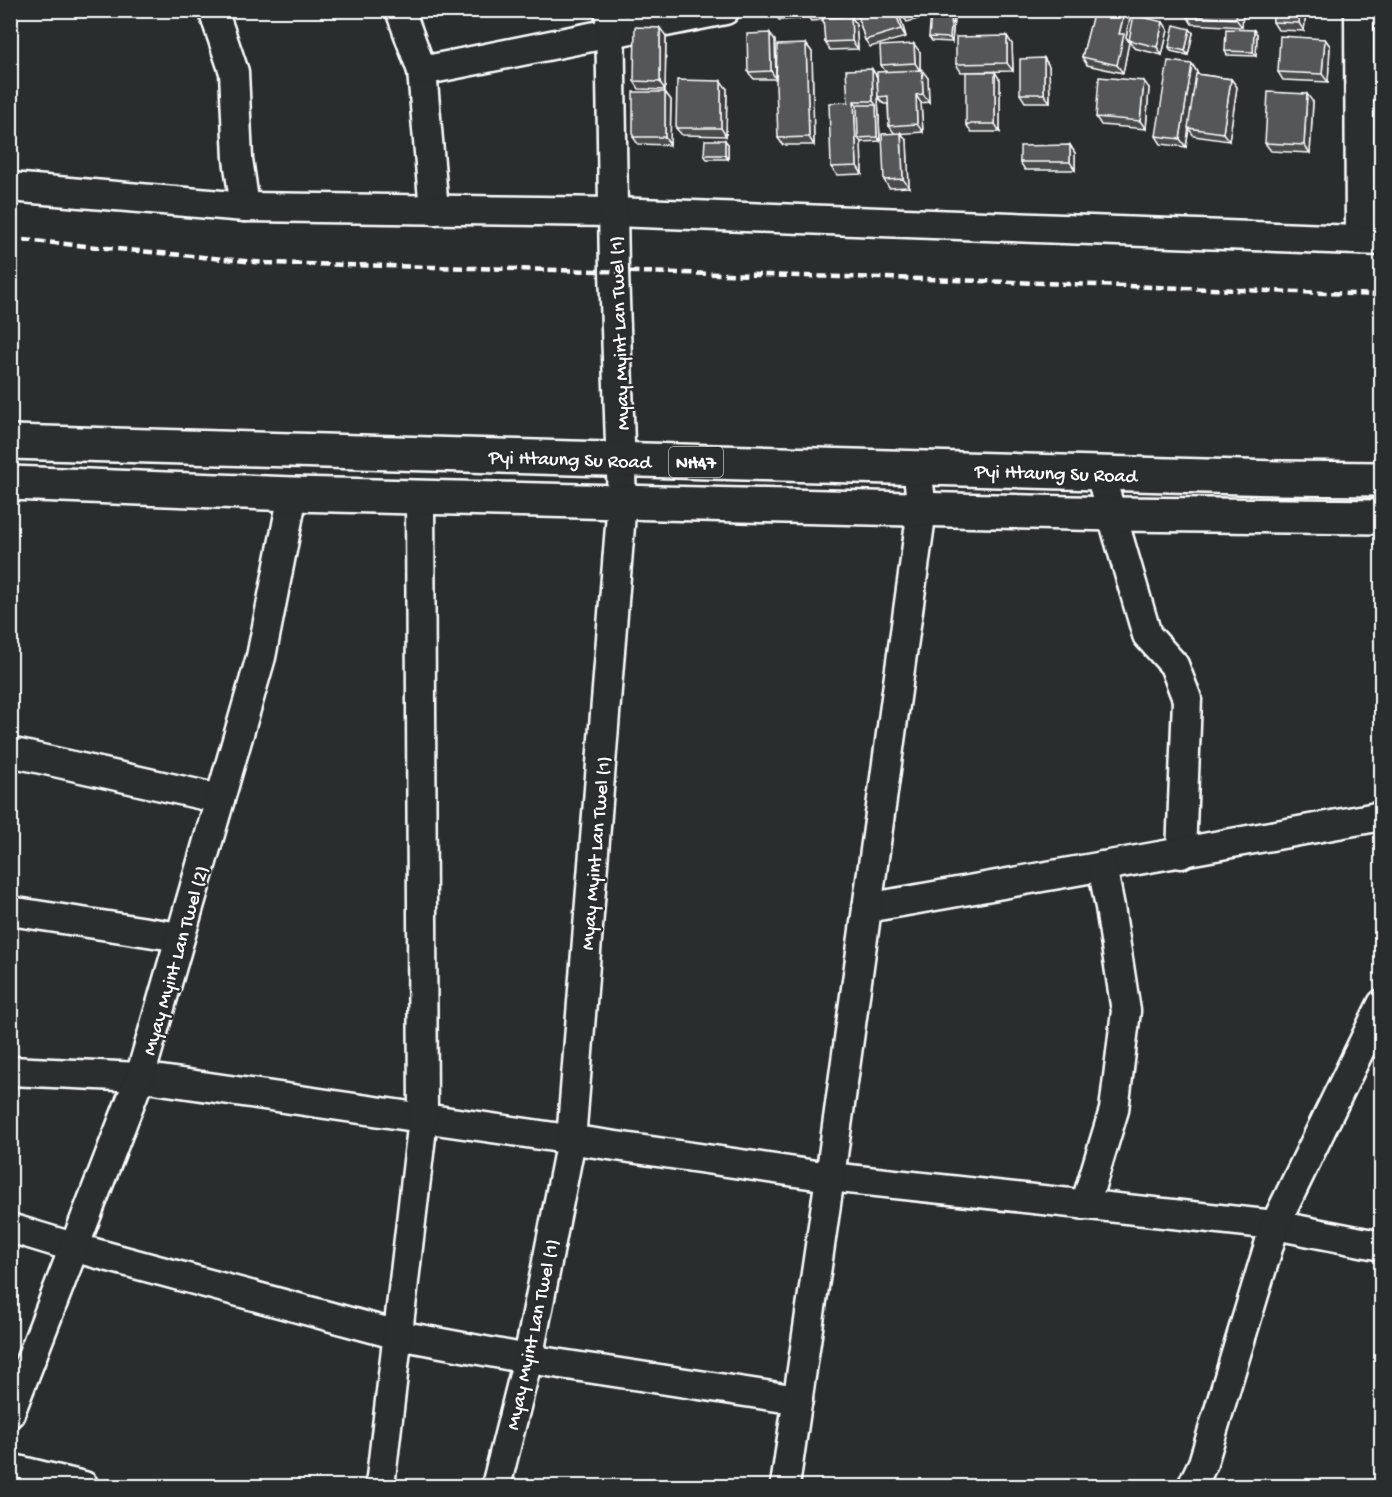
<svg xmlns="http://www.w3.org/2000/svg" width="1392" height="1497" font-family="'Gochi Hand',sans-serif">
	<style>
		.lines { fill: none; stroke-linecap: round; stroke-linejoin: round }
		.street-casing { stroke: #fff; stroke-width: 33 }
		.highway-casing { stroke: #fff; stroke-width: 38 }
		.street { stroke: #2a2d2e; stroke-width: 28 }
		.highway { stroke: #2a2d2e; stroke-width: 33 }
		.rail { stroke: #fff; stroke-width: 4.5; stroke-dasharray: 9 4.5; stroke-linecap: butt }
		.wall { fill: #494b4c; stroke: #fff; stroke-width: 1.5 }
		.shaded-wall { fill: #3c3d3e; stroke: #fff; stroke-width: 1.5 }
		.building { fill: #555758; stroke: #fff; stroke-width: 1.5 }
		.labels { text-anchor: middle; stroke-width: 4.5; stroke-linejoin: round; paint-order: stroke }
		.shield { fill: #2a2d2e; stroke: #bfc0c0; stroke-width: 1.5 }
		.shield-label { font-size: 18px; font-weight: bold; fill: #fff }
		.street-label { font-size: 20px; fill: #fff; stroke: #2a2d2e }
	</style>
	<rect width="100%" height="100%" fill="#2a2d2e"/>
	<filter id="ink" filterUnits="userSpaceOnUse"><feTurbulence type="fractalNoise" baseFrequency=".0167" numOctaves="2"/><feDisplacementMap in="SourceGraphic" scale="12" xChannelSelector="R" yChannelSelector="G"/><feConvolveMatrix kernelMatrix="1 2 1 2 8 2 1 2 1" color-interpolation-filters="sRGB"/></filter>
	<g filter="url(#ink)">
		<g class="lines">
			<g class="street-casing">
				<g id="street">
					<polyline points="213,10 234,72 238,159 245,207"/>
					<polyline points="400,10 422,71 434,210"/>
					<polyline points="1359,10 1360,240"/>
					<polyline points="422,71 725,10"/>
					<polyline points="10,187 245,207 614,212 1382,241"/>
					<polyline points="1100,474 1147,635 1174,665 1187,699 1181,854"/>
					<polyline points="10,752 220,799"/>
					<path d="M867,908C1039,877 1210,848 1382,816"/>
					<polyline points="10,911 180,937"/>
					<polyline points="10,1071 140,1077 830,1177 1275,1225 1382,1246"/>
					<polyline points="1085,1205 1114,1110 1126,1011 1110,907 1102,866"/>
					<polyline points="10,1228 76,1248 398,1335 528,1359 798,1400"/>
					<polyline points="10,1413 140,1077 261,657 293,494"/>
					<polyline points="10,1468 84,1486"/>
					<polyline points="380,1486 423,1119 420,497"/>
					<polyline points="496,1486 528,1359 571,1140 622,501 614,271 610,10"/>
					<polyline points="785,1486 830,1177 922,509 917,468"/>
					<polyline points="1192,1486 1203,1463 1275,1225 1382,1004"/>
				</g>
			</g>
			<g class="highway-casing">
				<g id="highway">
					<polyline points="10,442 1277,478 1382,479"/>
					<polyline points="10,483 293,494 1114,514 1382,517"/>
				</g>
			</g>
			<use href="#street" class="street"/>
			<use href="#highway" class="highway"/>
			<polyline class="rail" points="10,237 23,240 266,263 926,279 1382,295"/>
		</g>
		<g class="wall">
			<polygon points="799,10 799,19 779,20 776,16"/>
			<polygon points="807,10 829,10 829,18 851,16 856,24 858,49 830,50 825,42 824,20 811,21 808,17"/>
			<polygon points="856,10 898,10 906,37 870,47 865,40"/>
			<polygon points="920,10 922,18 907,22 904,18"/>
			<polygon points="1089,10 1125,10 1130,18 1126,37 1129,42 1123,73 1087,65 1082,57 1094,13"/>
			<polygon points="1243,10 1242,27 1192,24 1187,16"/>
			<polygon points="1273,10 1306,10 1304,31 1278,30 1273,22"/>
			<polygon points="954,18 952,42 932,41 929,37"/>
			<polygon points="1168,30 1162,55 1134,48 1129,40"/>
			<polygon points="1193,33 1188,55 1171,51 1169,47"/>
			<polygon points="1257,34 1256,56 1227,55 1225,51"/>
			<polygon points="666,36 665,90 639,89 634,81"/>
			<polygon points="1325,39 1330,46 1328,82 1283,80 1278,72"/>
			<polygon points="775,41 776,79 754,79 748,72"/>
			<polygon points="806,44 812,52 814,145 783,145 778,138"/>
			<polygon points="1012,44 1013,71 961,72 956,64"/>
			<polygon points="920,52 920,70 928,78 929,102 921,103 923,132 895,134 889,126 888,104 884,104 878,97 880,141 861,142 862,174 837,175 831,167 848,102 872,69 877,77 885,71 881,65"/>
			<polygon points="1044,58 1049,66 1050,102 1025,102 1020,94"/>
			<polygon points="1192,64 1197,72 1197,74 1231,79 1237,87 1229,141 1194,136 1189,129 1186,147 1161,144 1156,136"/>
			<polygon points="1000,80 1000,132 971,132 966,124"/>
			<polygon points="1149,88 1146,129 1101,125 1096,117"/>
			<polygon points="727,89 726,136 682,135 676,128"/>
			<polygon points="665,92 671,100 670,145 638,144 633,137"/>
			<polygon points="1313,102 1310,153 1271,151 1265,143"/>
			<polygon points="901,133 907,141 909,187 889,188 884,180"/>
			<polygon points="728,144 728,159 707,159 704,155"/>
			<polygon points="1070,145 1075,153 1075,170 1025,170 1020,162"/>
		</g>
		<g class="shaded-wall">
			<polygon points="796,10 799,10 799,19 796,15"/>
			<polygon points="826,10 829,10 829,20 827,16"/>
			<polygon points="895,10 898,10 906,37 901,29"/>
			<polygon points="1125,10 1130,18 1126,37 1129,42 1123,73 1117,65 1119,34"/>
			<polygon points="1237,10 1243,10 1242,27 1236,19"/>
			<polygon points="1300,10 1306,10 1304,31 1299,23"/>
			<polygon points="952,14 954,18 952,42 950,38"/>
			<polygon points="851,16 856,24 858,49 852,41"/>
			<polygon points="1163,22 1168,30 1162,55 1157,47"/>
			<polygon points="660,28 666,36 665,90 660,82"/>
			<polygon points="1190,29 1193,33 1188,55 1185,51"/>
			<polygon points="1254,30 1257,34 1256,56 1253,52"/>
			<polygon points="770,33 775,41 776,79 771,71"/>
			<polygon points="1007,36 1012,44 1013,71 1007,63"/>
			<polygon points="1325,39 1330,46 1328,82 1322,74"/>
			<polygon points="806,44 812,52 814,145 809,137"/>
			<polygon points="914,44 920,52 920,71 915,63"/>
			<polygon points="1044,58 1049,66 1050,102 1044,94"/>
			<polygon points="1192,64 1197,72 1186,147 1180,139"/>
			<polygon points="872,69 877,77 880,141 877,137 876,105 873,101"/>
			<polygon points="922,70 928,78 929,102 923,94"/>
			<polygon points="995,72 1000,80 1000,132 995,124"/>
			<polygon points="1231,79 1237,87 1229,141 1223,133"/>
			<polygon points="721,81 727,89 726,136 721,128"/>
			<polygon points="1144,81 1149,88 1146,129 1140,121"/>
			<polygon points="665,92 671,100 670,145 665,137"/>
			<polygon points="1307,94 1313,102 1310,153 1304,145"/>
			<polygon points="916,95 921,103 923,132 917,124"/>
			<polygon points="854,101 860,109 858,138 861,142 862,174 857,166"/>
			<polygon points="901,133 907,141 909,187 903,179"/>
			<polygon points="725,140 728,144 728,159 725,155"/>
			<polygon points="1070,145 1075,153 1075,170 1070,162"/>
		</g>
		<g class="building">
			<polygon points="776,10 796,10 796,15 776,16"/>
			<polygon points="807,10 826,10 827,16 808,17"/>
			<polygon points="856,10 895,10 901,29 865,40"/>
			<polygon points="902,10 919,10 920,14 904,18"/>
			<polygon points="1094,10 1125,10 1119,34 1124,34 1117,65 1082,57"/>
			<polygon points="1187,10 1237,10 1236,19 1187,16"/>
			<polygon points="1273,10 1300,10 1299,23 1273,22"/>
			<polygon points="931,13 952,14 950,38 929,37"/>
			<polygon points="1134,15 1163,22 1157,47 1129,40"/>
			<polygon points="851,16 852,41 825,42 823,18"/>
			<polygon points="1174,25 1190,29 1185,51 1169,47"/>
			<polygon points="635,27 660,28 660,82 634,81"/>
			<polygon points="1226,29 1254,30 1253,52 1225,51"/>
			<polygon points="770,33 771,71 748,72 747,34"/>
			<polygon points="1007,36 1007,63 956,64 956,37"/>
			<polygon points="1280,36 1325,39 1322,74 1278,72"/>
			<polygon points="806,44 809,137 778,138 776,85 777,45"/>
			<polygon points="914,44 915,63 881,65 880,46"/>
			<polygon points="1044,58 1044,94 1020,94 1020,59"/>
			<polygon points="1168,61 1192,64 1180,139 1156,136"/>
			<polygon points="872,69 873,101 854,101 857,166 831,167 829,103 848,102 846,70"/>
			<polygon points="922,70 923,94 916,95 917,124 889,126 888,96 878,97 877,72"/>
			<rect x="966" y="72" width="29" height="52"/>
			<polygon points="1196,74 1231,79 1223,133 1188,128"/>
			<polygon points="1099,77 1144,81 1140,121 1096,117"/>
			<polygon points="677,80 721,81 721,128 676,128"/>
			<rect x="633" y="92" width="32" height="45"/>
			<polygon points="1268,92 1307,94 1304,145 1265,143"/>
			<polygon points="857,105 876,105 877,137 858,138"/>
			<polygon points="901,133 903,179 884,180 882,134"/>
			<polygon points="705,140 725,140 725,155 704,155"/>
			<polygon points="1070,145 1070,162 1020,162 1020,146"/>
		</g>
	</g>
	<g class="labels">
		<rect class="shield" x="669" y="447" width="54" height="30" rx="4.5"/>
		<g class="shield-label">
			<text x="696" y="468">NH47</text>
		</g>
		<g class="street-label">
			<text transform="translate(618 333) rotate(-92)" y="7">Myay Myint Lan Twel (1)</text>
			<text transform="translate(570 458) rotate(2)" y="7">Pyi Htaung Su Road</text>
			<text transform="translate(1056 472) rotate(2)" y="7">Pyi Htaung Su Road</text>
			<text transform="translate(594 853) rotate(-85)" y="7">Myay Myint Lan Twel (1)</text>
			<text transform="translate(174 960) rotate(-74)" y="7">Myay Myint Lan Twel (2)</text>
			<text transform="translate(531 1334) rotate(-78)" y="7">Myay Myint Lan Twel (1)</text>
		</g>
	</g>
	<rect width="1392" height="1497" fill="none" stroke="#2a2d2e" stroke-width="36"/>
	<rect x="18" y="18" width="1356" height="1461" fill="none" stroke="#fff" stroke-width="2" filter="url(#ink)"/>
</svg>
